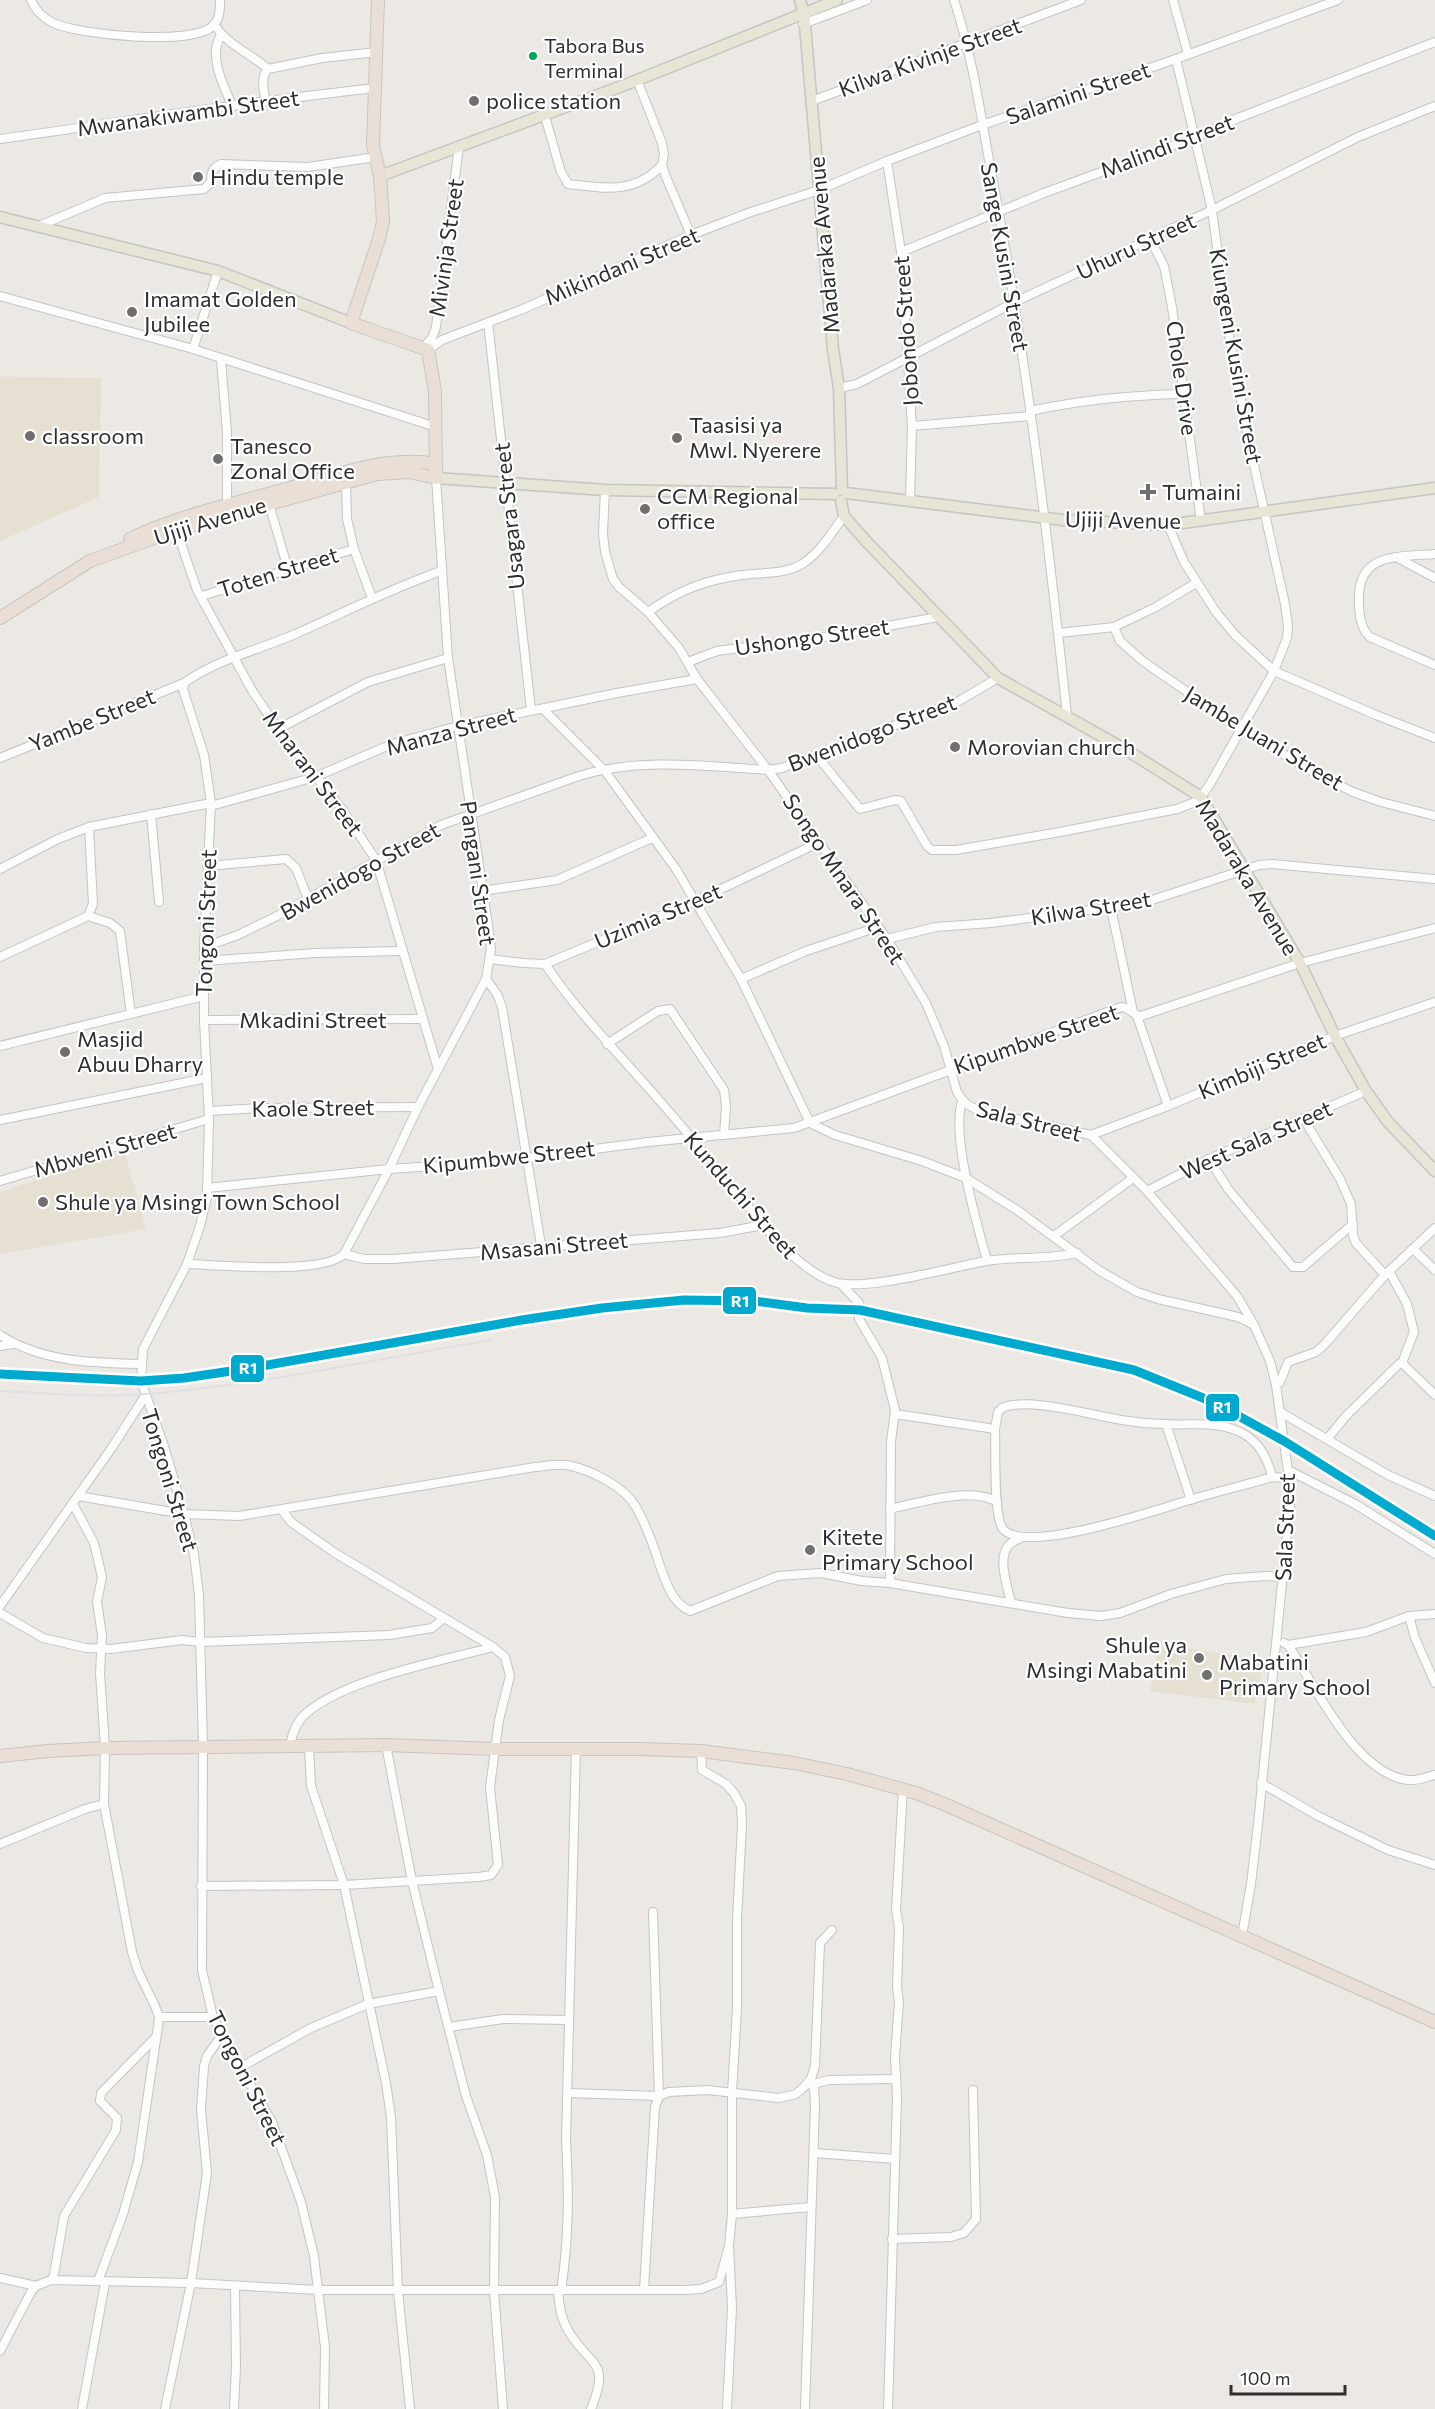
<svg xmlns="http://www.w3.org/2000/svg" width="1435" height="2409" font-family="Commissioner,sans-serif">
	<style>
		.education { fill: #e6e0d3 }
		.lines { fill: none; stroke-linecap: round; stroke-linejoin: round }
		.minor-casing { stroke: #c5c4c5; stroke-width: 10 }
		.major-casing { stroke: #c6c5c4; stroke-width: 13 }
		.highway-casing { stroke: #c6c5c4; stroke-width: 14 }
		.minor { stroke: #fcfcfb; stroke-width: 8 }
		.major { stroke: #e8e4d6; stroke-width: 10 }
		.highway { stroke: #eadfd6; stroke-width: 12 }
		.rail { stroke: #dfdfe1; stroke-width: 2 }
		.rail-1-casing { stroke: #fff; stroke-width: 14 }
		.rail-1 { stroke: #00a9ce; stroke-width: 9 }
		.bus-dot { fill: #00a651; stroke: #fff; stroke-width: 2 }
		.poi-dot { fill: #706f6e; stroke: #fff; stroke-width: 2 }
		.labels { text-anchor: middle; stroke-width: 4.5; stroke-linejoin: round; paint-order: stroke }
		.bus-label { font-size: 20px; fill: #2e2e2e; stroke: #fff; text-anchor: start }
		.street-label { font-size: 22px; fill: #2e2e2e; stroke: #fff }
		.poi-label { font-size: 22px; fill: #2e2e2e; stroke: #fff; text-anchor: start }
		.line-badge { stroke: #fff; stroke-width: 2 }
		.badge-label { font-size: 16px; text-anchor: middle; font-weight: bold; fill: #fff }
	</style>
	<rect width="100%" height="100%" fill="#ece8e4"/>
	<g class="education">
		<polygon points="0,377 101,378 99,497 0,541"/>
		<polygon points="124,1151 146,1229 0,1254 0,1192"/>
		<polygon points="1159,1644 1264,1660 1255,1704 1150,1691"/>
	</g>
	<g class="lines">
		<g class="minor-casing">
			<g id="minor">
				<path d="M31,0C35,10 44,18 53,23C80,35 191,46 213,26C220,19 220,9 220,0"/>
				<path d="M954,0C974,60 982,125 994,187C1027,362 1048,538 1067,715"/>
				<polyline points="1173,0 1188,54"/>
				<path d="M214,24C227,45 250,53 268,69"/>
				<polyline points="803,24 867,0"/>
				<path d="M221,35C208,55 223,85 232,105"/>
				<polyline points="637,80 662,143 664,154 662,165 666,177 691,235"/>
				<path d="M265,99C264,90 260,77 268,69L322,58L377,52"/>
				<polyline points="812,101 1081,0"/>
				<path d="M544,113L561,172L568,184C603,188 634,195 662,165"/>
				<path d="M0,139C125,122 250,101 376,88"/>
				<polyline points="887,161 901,252 912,426 910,502"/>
				<path d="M39,226L105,198L204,189L211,182C211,173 212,168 221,164L308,167L376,157"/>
				<polyline points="1150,239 1164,266 1172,307 1201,521"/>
				<polyline points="901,252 1044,193 1194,138 1238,118 1435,42"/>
				<polyline points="0,296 193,349 436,427"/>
				<polyline points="488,322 531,710"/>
				<polyline points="424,347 432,338 436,327 459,146"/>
				<polyline points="193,349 218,271"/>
				<polyline points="428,350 442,340 523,309 691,235 751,212 819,190 887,161 982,125 1176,59 1338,0"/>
				<polyline points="221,360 227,432 227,509"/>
				<polyline points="839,388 857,384 1015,302 1212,210 1358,137 1435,106"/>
				<path d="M1030,411C1081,400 1131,395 1183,394"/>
				<polyline points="912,426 1031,416"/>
				<polyline points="346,482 347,519 354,549 372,598"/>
				<path d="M605,490L603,533L605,552L613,579L619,587L648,612L679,648L697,679L768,770L887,939L926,1003L944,1046L957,1092C965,1105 971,1108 985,1112L1091,1135L1147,1191L1237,1296L1254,1325L1270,1361L1276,1385L1289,1478L1290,1503L1258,1824L1251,1884L1242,1936"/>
				<polyline points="269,504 288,569"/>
				<polyline points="1168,525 1184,562 1216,612 1235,635 1274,671 1376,715 1435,738"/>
				<polyline points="175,526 197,590 253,692 278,729 342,809 376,860 438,1069"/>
				<path d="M1435,554C1398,557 1356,552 1359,603C1359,616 1361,629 1370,637L1435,665"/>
				<polyline points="1396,557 1435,578"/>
				<polyline points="202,596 354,549"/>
				<path d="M648,612C679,590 705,580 742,575C763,572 787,575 805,562C822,550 832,532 844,516"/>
				<polyline points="1114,627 1120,641 1144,662 1241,729 1317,774 1353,792 1381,802 1435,816"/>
				<polyline points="1059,633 1114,627 1156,607 1196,583"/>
				<polyline points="688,662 717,651 832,636 938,617"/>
				<polyline points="543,709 605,771 676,869 741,979 810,1123 835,1135 922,1161 966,1178 1017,1210 1100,1271 1137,1292 1158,1299 1238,1317 1254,1325"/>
				<polyline points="278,729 368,682 448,658"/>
				<polyline points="817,756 860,809 895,800 901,801 927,846 932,850 956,850 1060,832 1177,809 1195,802 1201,797 1210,784 1274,671 1287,638 1288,626 1285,604 1249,443 1229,335 1212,210 1176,59"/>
				<polyline points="0,758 184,683"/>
				<polyline points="211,806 315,777 392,744 458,726 617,693 697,679"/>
				<polyline points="151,814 159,902"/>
				<polyline points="207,866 286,859 296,868 308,899"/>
				<polyline points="0,869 58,839 89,827 211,803"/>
				<polyline points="482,891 557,880 652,838"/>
				<polyline points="1111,908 1133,1012"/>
				<polyline points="88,916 110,923 120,931 131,1014"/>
				<polyline points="887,939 936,927 991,923 1143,903 1259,865 1272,864 1435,879"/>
				<path d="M204,947L238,935L275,917L441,825L576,777C637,757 705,766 768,770L782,768L959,701L998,678"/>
				<polyline points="0,957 88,916 93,904 89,827"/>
				<polyline points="490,959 523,963 545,964 696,901 820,842"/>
				<polyline points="204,961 315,953 401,951"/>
				<path d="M545,964C580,1016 624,1059 665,1107C687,1132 708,1158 729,1183C755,1214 795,1270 834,1282C864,1292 952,1267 986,1261C1016,1256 1047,1260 1077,1253"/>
				<polyline points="486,979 497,994 502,1007 541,1245"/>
				<polyline points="741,979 806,951 878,927"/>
				<polyline points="1137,1016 1168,1106"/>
				<polyline points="204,1020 421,1019"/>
				<polyline points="607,1044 658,1011 670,1009 724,1090 726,1106 724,1135"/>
				<polyline points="0,1046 204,996"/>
				<path d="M962,1101C951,1138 977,1223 987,1261"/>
				<polyline points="209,1111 262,1108 418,1107"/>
				<polyline points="1303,1118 1340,1179 1351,1204 1353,1235 1356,1243 1385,1275"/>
				<polyline points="0,1120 207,1078"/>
				<polyline points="1091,1135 1168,1106 1335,1036 1435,1002"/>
				<polyline points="1209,1159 1228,1189 1293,1267 1303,1267 1353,1224"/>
				<polyline points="0,1181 209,1119"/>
				<path d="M207,1188L389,1169L496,1162L648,1142L794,1128L1121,1007C1130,1007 1133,1016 1141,1016L1300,963L1435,928"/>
				<polyline points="1147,1191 1209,1159 1366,1091"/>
				<polyline points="1054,1236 1133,1178"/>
				<polyline points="1413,1249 1435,1270"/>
				<polyline points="344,1254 364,1259 393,1259 720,1233 763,1225"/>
				<path d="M187,1264C219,1265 323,1275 344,1254L389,1169L418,1107L486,979L491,949L489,932L448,658L436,478"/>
				<polyline points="1389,1271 1407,1304 1414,1332 1402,1363"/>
				<polyline points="841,1284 859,1303 859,1319 882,1358 895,1410 891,1442 890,1583"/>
				<path d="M0,1335C42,1362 92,1363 141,1364"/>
				<polyline points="0,1346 13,1344"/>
				<polyline points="1276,1385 1280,1382 1288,1362 1316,1352 1324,1345 1385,1275 1435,1228"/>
				<polyline points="1282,1413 1388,1475 1435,1496"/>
				<polyline points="895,1414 995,1429"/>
				<polyline points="1166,1424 1191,1500"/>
				<polyline points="1327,1439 1346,1416 1399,1364 1402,1363 1435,1395"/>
				<polyline points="1288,1470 1355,1504 1435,1554"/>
				<path d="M1272,1477C1268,1459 1259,1442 1242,1433C1218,1420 1191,1426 1165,1424C1153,1424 1140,1423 1128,1421C1098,1417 1028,1396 1002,1408L998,1412L995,1429C996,1448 993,1516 1003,1529C1025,1556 1162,1508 1193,1499C1219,1491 1246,1485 1272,1477L1289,1478"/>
				<path d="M78,1496L184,1514L239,1516L535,1467C545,1466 557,1464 567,1465C591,1470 624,1486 636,1507C646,1525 653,1544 659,1563C666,1582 671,1602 690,1611L778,1576L821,1573L862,1581L890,1583L1068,1613L1101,1616L1120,1613L1171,1594L1226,1579L1265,1576L1284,1577"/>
				<polyline points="73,1504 94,1543 102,1577 97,1602 102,1635 100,1673 105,1748 104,1804 132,1952 138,1971 155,2006 159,2017 158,2026 138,2162 123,2214 98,2281"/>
				<path d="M890,1509C917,1503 972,1486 997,1502"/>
				<path d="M1011,1603C1008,1588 996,1556 1010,1544C1013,1541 1019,1539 1023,1537"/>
				<polyline points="0,1606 111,1449 145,1396"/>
				<polyline points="0,1613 43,1638 86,1648 111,1649 182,1640 201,1642 389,1635 432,1628 443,1619"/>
				<polyline points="1409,1616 1415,1638 1435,1683"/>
				<polyline points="1284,1643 1288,1645 1366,1632 1409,1616 1435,1614"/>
				<path d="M1288,1645C1315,1685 1355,1774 1408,1780C1417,1781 1426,1777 1435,1775"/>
				<polyline points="386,1745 412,1881 439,1991 466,2096 487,2155 495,2197 494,2291 503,2409"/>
				<path d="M290,1747C292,1732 297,1720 309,1711C350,1678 441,1661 493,1647"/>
				<polyline points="309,1747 311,1786 344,1885 386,2083 391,2117 398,2291 410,2409"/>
				<polyline points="701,1751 702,1770 726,1784 734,1793 741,1806 742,1824 737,1920 737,2008 732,2093 732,2214 729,2246 732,2308 727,2409"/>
				<polyline points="1261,1783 1318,1816 1388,1850 1435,1865"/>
				<polyline points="0,1844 85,1809 104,1804"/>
				<polyline points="201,1886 344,1885 479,1877 491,1875 498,1865 490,1787 499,1720 510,1676 505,1657 493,1647 335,1553 291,1522 282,1510"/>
				<polyline points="159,2017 213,2017"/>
				<polyline points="449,2027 503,2019 569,2020"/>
				<polyline points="241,2067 311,2028 368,2004 439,1991"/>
				<polyline points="813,2084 829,2080 895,2079"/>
				<polyline points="568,2093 659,2096 669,2092 707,2090 779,2098 796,2094 804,2087 811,2079 815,2066 820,1943 832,1930"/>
				<polyline points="814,2153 895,2159"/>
				<polyline points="732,2214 810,2207"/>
				<polyline points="892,2239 951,2237 964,2233 976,2219 973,2090"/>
				<polyline points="0,2278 36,2286"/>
				<polyline points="53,2280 64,2216 116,2130 117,2118 100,2101 101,2093 156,2037"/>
				<polyline points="644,2289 655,2107 659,2096 653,1912"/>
				<path d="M558,2291C559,2306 561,2319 569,2332C591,2368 611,2360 591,2409"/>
				<path d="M561,2291C569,2237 569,2194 566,2140L576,1748"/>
				<polyline points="0,2351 31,2292 36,2286 51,2280 191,2283 318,2290 685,2290 701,2289 719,2282 729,2246"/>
				<polyline points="82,2409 105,2283"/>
				<polyline points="165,2409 191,2283 207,2173 201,2110 204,2066 207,2056 222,2035"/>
				<polyline points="234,2409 236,2367 235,2287"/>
				<path d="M324,2409L325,2347L318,2290L314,2256L301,2202L272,2122L222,2035L213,2017L202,1970L203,1746L199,1595L194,1554L184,1514L165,1449L141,1381L143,1349L187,1264L200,1226L207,1197L209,1119L204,1020V947L211,803L204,755L183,689L184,683C216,660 258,650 293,635C343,613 390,589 441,571"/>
				<polyline points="805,2409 815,2104 814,2088 809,2081"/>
				<polyline points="888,2409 897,2097 895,2057 899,2002 897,1987 899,1928 896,1910 903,1789"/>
			</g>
		</g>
		<g class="major-casing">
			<g id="major">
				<polyline points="800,0 804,14 833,349 839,388 842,490"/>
				<polyline points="380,176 630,83 837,0"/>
				<polyline points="0,217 218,271 351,323"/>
				<polyline points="436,478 605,490 834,494"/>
				<polyline points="846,493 1063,520 1168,525 1435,488"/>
				<polyline points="841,501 844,516 865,540 998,678 1128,751 1201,797 1300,963 1335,1036 1366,1091 1388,1122 1435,1171"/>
			</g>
		</g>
		<g class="highway-casing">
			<g id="highway">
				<path d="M130,539C177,516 229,505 279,491C328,478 385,454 436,464"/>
				<polyline points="0,618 90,561 176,530 377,474 409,472 436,478 435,391 428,350 351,323 379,239 383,221 380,176 373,145 378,0"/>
				<polyline points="0,1756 48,1751 105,1748 386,1745 496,1749 641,1749 701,1751 794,1763 847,1774 916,1793 944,1804 1435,2022"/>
			</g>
		</g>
		<use href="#minor" class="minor"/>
		<use href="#major" class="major"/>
		<use href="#highway" class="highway"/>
		<path class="rail" d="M0,1391C48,1393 97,1398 145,1394C261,1385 376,1359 491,1340"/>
		<g class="rail-1-casing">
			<polyline id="rail-1" points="0,1374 141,1381 184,1378 245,1369 522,1320 602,1308 684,1300 754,1301 807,1308 860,1310 1134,1370 1213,1402 1284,1441 1435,1536"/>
		</g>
		<use href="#rail-1" class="rail-1"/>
	</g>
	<circle class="bus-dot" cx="533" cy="56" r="5"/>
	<g class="poi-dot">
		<circle cx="474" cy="101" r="6"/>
		<circle cx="198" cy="177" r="6"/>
		<circle cx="132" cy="312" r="6"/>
		<circle cx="30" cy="436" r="6"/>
		<circle cx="677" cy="438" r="6"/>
		<circle cx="218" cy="459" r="6"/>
		<path d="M1145 483h6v6h6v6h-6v6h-6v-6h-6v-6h6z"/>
		<circle cx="645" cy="509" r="6"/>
		<circle cx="955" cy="747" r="6"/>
		<circle cx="65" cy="1052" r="6"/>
		<circle cx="43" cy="1202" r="6"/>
		<circle cx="810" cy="1550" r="6"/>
		<circle cx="1199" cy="1658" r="6"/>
		<circle cx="1207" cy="1675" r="6"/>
	</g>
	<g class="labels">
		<g class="bus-label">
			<text x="544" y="53">Tabora Bus<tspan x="544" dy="25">Terminal</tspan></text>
		</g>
		<g class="street-label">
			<text transform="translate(930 57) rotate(-20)" y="8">Kilwa Kivinje Street</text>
			<text transform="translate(1078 93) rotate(-19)" y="8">Salamini Street</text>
			<text transform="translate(188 113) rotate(-8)" y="8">Mwanakiwambi Street</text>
			<text transform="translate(1167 146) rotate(-21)" y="8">Malindi Street</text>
			<text transform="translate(824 245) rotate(-95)" y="8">Madaraka Avenue</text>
			<text transform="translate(1136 246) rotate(-25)" y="8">Uhuru Street</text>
			<text transform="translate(446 248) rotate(-82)" y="8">Mivinja Street</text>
			<text transform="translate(1005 257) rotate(80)" y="8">Sange Kusini Street</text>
			<text transform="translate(622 266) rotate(-23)" y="8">Mikindani Street</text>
			<text transform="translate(906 331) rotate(-94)" y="8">Jobondo Street</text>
			<text transform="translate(1236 356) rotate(80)" y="8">Kiungeni Kusini Street</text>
			<text transform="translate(1182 378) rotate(82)" y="8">Chole Drive</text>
			<text transform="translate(509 516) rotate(-96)" y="8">Usagara Street</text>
			<text transform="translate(1123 520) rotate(1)" y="8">Ujiji Avenue</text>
			<text transform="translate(210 521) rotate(-17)" y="8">Ujiji Avenue</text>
			<text transform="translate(278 572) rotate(-17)" y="8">Toten Street</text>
			<text transform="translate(812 637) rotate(-8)" y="8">Ushongo Street</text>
			<text transform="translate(92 720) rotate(-22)" y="8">Yambe Street</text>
			<text transform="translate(451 731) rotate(-15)" y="8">Manza Street</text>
			<text transform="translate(872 733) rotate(-21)" y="8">Bwenidogo Street</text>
			<text transform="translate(1264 738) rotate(31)" y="8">Jambe Juani Street</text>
			<text transform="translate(313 773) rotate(53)" y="8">Mnarani Street</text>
			<text transform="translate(360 871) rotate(-29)" y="8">Bwenidogo Street</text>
			<text transform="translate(478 873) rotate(82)" y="8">Pangani Street</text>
			<text transform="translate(1247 877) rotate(59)" y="8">Madaraka Avenue</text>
			<text transform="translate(844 879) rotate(56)" y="8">Songo Mnara Street</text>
			<text transform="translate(1091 908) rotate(-9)" y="8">Kilwa Street</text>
			<text transform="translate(658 916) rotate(-23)" y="8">Uzimia Street</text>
			<text transform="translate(206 923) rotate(-88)" y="8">Tongoni Street</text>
			<text x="313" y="1028">Mkadini Street</text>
			<text transform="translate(1036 1039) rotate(-19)" y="8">Kipumbwe Street</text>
			<text transform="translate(1262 1066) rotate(-23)" y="8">Kimbiji Street</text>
			<text transform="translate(313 1108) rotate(-1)" y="8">Kaole Street</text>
			<text transform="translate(1029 1121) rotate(14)" y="8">Sala Street</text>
			<text transform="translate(1256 1140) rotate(-24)" y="8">West Sala Street</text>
			<text transform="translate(105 1150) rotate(-16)" y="8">Mbweni Street</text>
			<text transform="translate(509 1157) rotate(-6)" y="8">Kipumbwe Street</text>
			<text transform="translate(741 1195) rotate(49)" y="8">Kunduchi Street</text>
			<text transform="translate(554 1246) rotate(-5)" y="8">Msasani Street</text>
			<text transform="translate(170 1480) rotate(73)" y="8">Tongoni Street</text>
			<text transform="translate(1285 1527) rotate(-88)" y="8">Sala Street</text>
			<text transform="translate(247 2078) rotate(63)" y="8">Tongoni Street</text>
		</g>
		<g class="poi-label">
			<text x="486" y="109">police station</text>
			<text x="210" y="185">Hindu temple</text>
			<text x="144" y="307">Imamat Golden<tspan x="144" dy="25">Jubilee</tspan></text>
			<text x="689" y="433">Taasisi ya<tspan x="689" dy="25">Mwl. Nyerere</tspan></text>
			<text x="42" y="444">classroom</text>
			<text x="230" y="454">Tanesco<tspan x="230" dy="25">Zonal Office</tspan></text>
			<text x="1162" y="500">Tumaini</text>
			<text x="657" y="504">CCM Regional<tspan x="657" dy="25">office</tspan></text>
			<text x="967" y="755">Morovian church</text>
			<text x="77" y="1047">Masjid<tspan x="77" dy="25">Abuu Dharry</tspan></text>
			<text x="55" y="1210">Shule ya Msingi Town School</text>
			<text x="822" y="1545">Kitete<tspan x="822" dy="25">Primary School</tspan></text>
			<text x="1187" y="1653" text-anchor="end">Shule ya<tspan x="1187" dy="25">Msingi Mabatini</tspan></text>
			<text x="1219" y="1670">Mabatini<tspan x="1219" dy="25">Primary School</tspan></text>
		</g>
	</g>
	<g class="line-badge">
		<rect x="722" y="1286" width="35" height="29" rx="6" fill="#00a9ce"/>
		<rect x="230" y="1354" width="35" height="29" rx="6" fill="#00a9ce"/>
		<rect x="1205" y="1393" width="35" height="29" rx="6" fill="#00a9ce"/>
	</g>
	<g class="badge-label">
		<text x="740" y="1307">R1</text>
		<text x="248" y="1374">R1</text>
		<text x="1222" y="1413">R1</text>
	</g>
	<path d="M1231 2385v9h114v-9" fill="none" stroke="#2e2e2e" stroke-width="3"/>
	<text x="1240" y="2385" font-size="18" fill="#2e2e2e" stroke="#ffffff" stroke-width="4.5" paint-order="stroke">100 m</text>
</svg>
